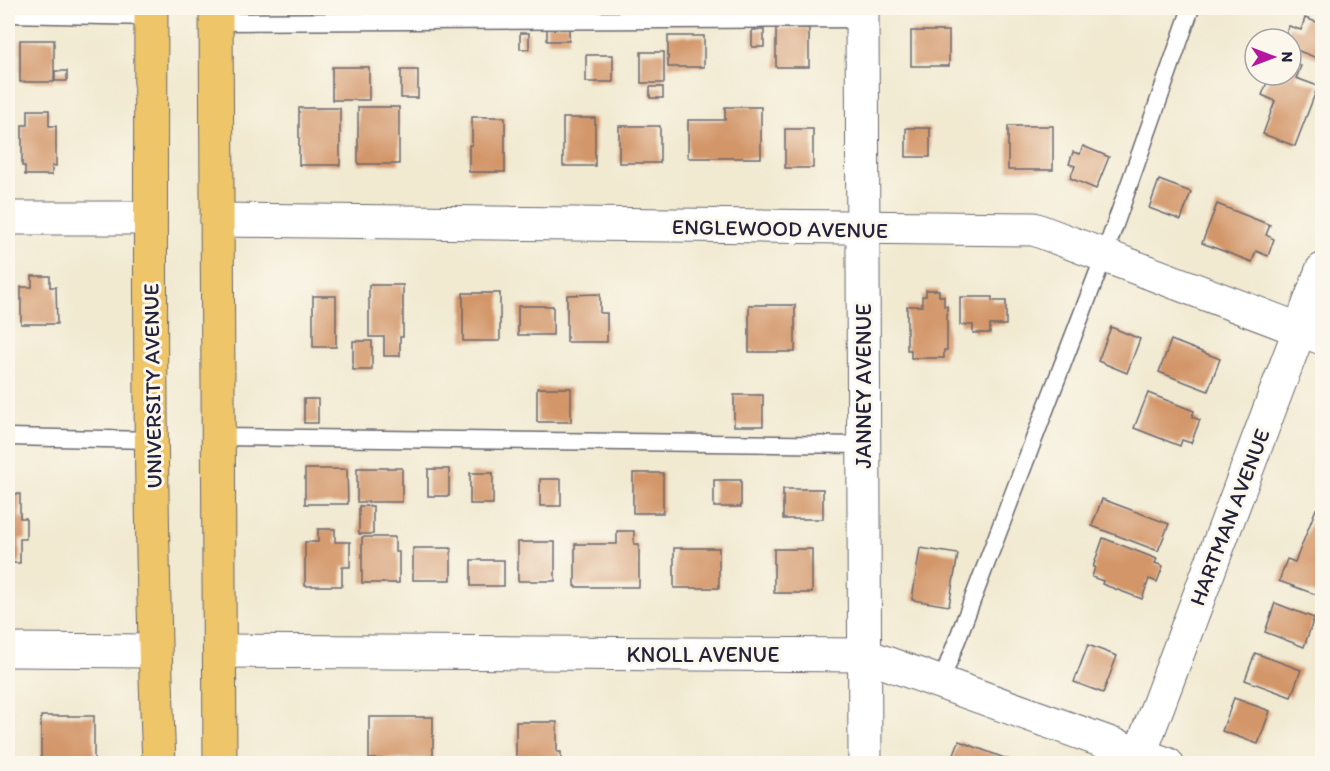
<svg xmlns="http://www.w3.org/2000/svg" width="1330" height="771" font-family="Itim,sans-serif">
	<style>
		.building { fill: #d39669 }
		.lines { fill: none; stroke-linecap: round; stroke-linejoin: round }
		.lane-casing { stroke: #6a686f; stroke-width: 19 }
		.street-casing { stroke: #6a686f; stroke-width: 35 }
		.primary-casing { stroke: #6a686f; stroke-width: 35 }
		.lane { stroke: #fff; stroke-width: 16 }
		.street { stroke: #fff; stroke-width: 33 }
		.primary { stroke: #eec569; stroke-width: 33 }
		.labels { text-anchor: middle; stroke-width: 6; stroke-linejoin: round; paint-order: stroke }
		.street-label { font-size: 22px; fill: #22223b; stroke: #fbf7ec }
	</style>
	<rect width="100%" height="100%" fill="#fbf7ec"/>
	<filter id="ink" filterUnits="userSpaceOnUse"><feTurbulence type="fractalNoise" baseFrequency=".0167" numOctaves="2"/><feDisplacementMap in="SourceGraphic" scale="12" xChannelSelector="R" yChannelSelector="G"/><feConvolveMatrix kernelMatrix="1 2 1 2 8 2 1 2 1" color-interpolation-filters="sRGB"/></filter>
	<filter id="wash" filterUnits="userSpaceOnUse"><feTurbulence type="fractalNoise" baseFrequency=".008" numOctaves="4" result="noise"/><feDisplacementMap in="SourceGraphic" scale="24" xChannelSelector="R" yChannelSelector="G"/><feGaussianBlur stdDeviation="1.35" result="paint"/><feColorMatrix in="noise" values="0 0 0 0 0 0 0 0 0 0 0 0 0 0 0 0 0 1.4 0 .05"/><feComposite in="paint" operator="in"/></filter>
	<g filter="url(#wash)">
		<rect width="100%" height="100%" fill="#f1e9d0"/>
		<g id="blocks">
			<g class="building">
				<polygon points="1305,18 1322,24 1322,60 1291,48 1291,39 1284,39 1289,26 1301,30"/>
				<rect x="547" y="25" width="22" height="16"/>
				<rect x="776" y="28" width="33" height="39"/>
				<rect x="752" y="30" width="12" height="17"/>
				<rect x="911" y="31" width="38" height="35"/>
				<rect x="520" y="33" width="9" height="16"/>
				<rect x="668" y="36" width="36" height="31"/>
				<rect x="20" y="40" width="34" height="42"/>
				<rect x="641" y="52" width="23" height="31"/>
				<rect x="586" y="55" width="27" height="27"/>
				<polygon points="1291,63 1301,66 1296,78 1318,86 1295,146 1263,134 1275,101 1262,95 1270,75 1291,75"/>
				<rect x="332" y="67" width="37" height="33"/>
				<rect x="401" y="70" width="17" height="28"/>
				<rect x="55" y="71" width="12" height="10"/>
				<rect x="650" y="87" width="13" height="11"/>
				<rect x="358" y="107" width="41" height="57"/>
				<polygon points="725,107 761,107 761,158 688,158 688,120 725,120"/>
				<rect x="299" y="108" width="41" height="57"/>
				<polygon points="28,110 49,110 49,126 56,126 56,166 52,166 52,175 25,175 25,166 22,166 22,125 28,125"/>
				<polygon points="472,117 505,117 505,172 469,172 469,145 472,145"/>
				<rect x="563" y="118" width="32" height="48"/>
				<rect x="619" y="126" width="41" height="37"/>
				<rect x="1008" y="126" width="45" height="44"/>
				<rect x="906" y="128" width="24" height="29"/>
				<rect x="785" y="129" width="28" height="39"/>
				<polygon points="1083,146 1109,157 1096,189 1070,178 1075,166 1069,164 1073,152 1080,154"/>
				<polygon points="1159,180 1191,192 1181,220 1149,208"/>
				<polygon points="1217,204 1270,225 1266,235 1274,239 1268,256 1256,251 1252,262 1202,243"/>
				<polygon points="32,276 50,276 50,287 56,287 57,324 21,324 21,287 32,287"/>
				<polygon points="369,285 403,285 403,337 400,337 400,356 384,356 384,337 369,337"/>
				<polygon points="926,290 939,290 939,296 944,296 944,306 947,306 947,350 944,350 944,358 911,358 911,350 907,350 907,306 922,306 922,296 926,296"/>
				<rect x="463" y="293" width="37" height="48"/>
				<polygon points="600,294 600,313 607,313 607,342 567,342 567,295"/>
				<rect x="313" y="296" width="23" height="51"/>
				<polygon points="960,297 992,297 992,301 1006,301 1006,325 990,325 990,333 973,333 973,325 960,325"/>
				<rect x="749" y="305" width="46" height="47"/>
				<rect x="518" y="306" width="35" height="29"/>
				<polygon points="1111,327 1140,339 1127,373 1098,361"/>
				<polygon points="1171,340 1220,359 1208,391 1159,372"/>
				<rect x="353" y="341" width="19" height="29"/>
				<rect x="537" y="388" width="34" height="34"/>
				<polygon points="1148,393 1194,411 1192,417 1200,420 1191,443 1182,440 1180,446 1134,428"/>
				<rect x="734" y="395" width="29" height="31"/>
				<rect x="304" y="399" width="14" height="24"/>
				<rect x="357" y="468" width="45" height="34"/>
				<polygon points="305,469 347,469 348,504 305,504"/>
				<rect x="428" y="469" width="21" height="27"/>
				<rect x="470" y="473" width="23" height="31"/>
				<rect x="633" y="473" width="30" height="40"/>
				<rect x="540" y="479" width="21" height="27"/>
				<rect x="714" y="480" width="27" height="27"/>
				<rect x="783" y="489" width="40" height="30"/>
				<polygon points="8,494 20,494 20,518 26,518 26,539 20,539 20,563 8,563"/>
				<polygon points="1102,499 1169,524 1158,551 1092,526"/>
				<rect x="359" y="506" width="14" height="28"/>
				<polygon points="1316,509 1322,512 1322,589 1320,596 1279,581 1287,559 1295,562"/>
				<polygon points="318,529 335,529 335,542 350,542 350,567 342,567 342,586 305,586 305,542 318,542"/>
				<polygon points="617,531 634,531 634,544 639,544 639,587 575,587 575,544 617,544"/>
				<polygon points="362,537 395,537 395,552 399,552 399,583 362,583"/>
				<polygon points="1103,538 1157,559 1155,563 1163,566 1157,582 1149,579 1142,599 1102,584 1103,581 1092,577 1095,567 1093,567"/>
				<rect x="518" y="542" width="37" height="39"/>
				<rect x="413" y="548" width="38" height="32"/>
				<rect x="674" y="548" width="45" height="40"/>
				<polygon points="920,548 958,554 949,606 912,600"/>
				<rect x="774" y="549" width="38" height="44"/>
				<rect x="471" y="560" width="33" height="26"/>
				<polygon points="1275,603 1314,618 1304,647 1265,632"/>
				<polygon points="1088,645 1117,656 1103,693 1074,682"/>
				<polygon points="1255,653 1301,670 1291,697 1245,680"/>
				<polygon points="1234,698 1270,711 1258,744 1222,731"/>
				<rect x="41" y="716" width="53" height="48"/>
				<rect x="369" y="717" width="64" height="42"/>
				<polygon points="516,722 557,722 557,752 561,752 561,764 516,764"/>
				<polygon points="959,741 1018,763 1018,764 950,764"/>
			</g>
		</g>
	</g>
	<g filter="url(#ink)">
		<use href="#blocks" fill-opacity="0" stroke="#6a686f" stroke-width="1.5"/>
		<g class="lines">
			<g class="lane-casing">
				<g id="lane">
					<polyline points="8,14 151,17"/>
					<polyline points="216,22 862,19"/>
					<polyline points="8,437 152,440"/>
					<polyline points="218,437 864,445"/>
					<polyline points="941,682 1104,256 1191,8"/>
				</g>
			</g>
			<g class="street-casing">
				<g id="street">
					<polyline points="862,8 865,764"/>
					<polyline points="8,218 150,218"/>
					<polyline points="217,220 1034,229 1322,338"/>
					<polyline points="8,650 154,651"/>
					<polyline points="220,651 864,655 1167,764"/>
					<polyline points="1136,764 1322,270"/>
				</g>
			</g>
			<g class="primary-casing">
				<g id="primary">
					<path d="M151,8C150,259 149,512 159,764"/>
					<polyline points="216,8 220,764"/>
				</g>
			</g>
			<use href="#lane" class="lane"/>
			<use href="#street" class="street"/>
			<use href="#primary" class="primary"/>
		</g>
	</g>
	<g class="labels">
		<g class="street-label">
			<text transform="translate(780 228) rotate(1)" y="8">ENGLEWOOD AVENUE</text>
			<text transform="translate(152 386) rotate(-91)" y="8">UNIVERSITY AVENUE</text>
			<text transform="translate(863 386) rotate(-90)" y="8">JANNEY AVENUE</text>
			<text transform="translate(1229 517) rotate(-69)" y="8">HARTMAN AVENUE</text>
			<text x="703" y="662">KNOLL AVENUE</text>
		</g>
	</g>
	<rect width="1330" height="771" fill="none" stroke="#fbf7ec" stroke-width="30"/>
	<g transform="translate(1273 57) rotate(90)"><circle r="28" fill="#fbf7ec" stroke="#a4a2a5" stroke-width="1.5"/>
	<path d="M0-4.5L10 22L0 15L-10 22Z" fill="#b5179e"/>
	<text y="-9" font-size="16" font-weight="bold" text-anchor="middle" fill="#22223b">N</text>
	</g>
</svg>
